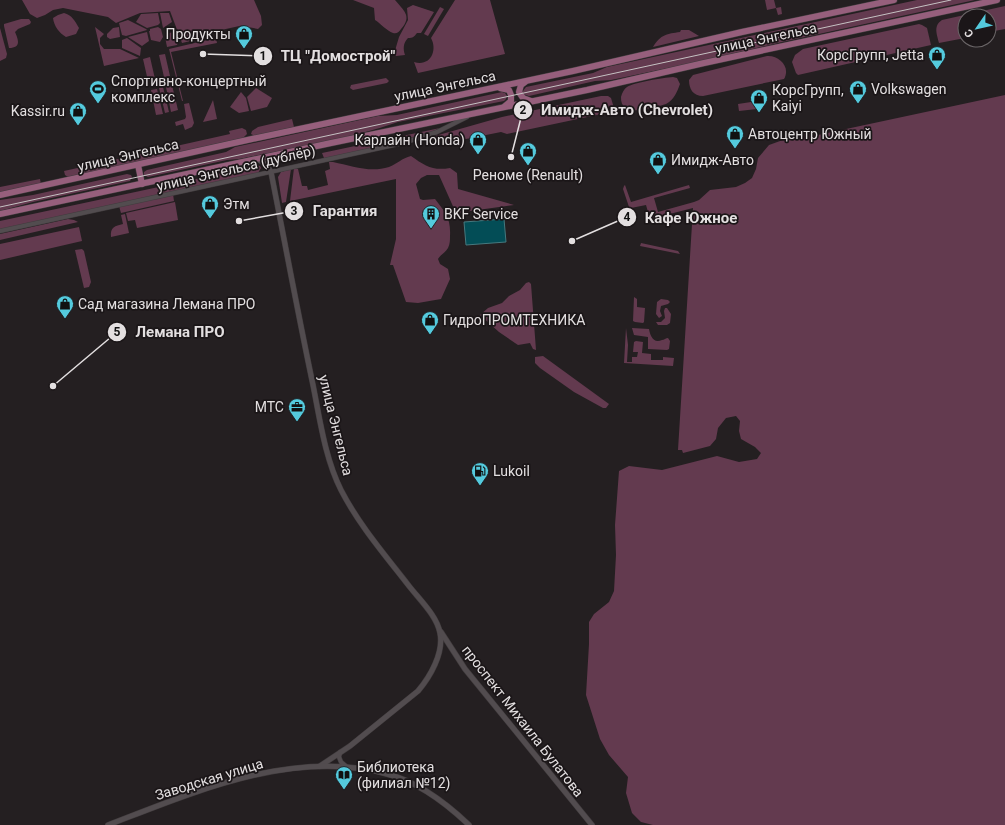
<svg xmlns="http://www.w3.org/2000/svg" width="1005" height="825" font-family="Roboto,sans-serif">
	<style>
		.green { fill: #633a4f }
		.water { fill: #034d56; stroke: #46797f }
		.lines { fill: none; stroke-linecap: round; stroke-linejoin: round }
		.minor-casing { stroke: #413c3e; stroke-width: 5 }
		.tertiary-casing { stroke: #413c3e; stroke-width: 6 }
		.primary-casing { stroke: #413c3e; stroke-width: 7 }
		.minor { stroke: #524c4f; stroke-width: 4 }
		.tertiary { stroke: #524c4f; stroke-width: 5 }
		.primary { stroke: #965f7c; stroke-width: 6 }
		.tram { stroke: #c6c2c3; stroke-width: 1 }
		.labels { text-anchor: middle; stroke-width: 3.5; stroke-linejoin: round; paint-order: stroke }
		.poi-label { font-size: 14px; fill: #e3dfe0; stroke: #1b1618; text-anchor: start }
		.street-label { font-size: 14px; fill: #e3dfe0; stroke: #1b1618 }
		.leader { fill: none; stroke: #e3dfe0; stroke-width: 1.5 }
		.callout-dot { fill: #e3dfe0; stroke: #1b1618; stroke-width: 1.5 }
		.mark-label { font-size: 12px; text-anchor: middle; font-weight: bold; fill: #111 }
		.callout-label { font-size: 15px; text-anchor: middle; font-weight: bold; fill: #e3dfe0; stroke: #1b1618; stroke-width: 3.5; stroke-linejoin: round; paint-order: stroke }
	</style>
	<rect width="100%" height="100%" fill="#241f21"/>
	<g class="green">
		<polygon points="22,0 254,0 261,16 262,25 258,29 248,27 244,25 194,36 195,40 182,43 170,11 140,13 116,23 108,17 63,8 53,10 45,15 37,18 30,14"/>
		<path d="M353,0H395C403,10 413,16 401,29C399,32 397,34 393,33C387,31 380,23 375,20L374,8Z"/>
		<path d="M455,0H490L505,54L418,73L414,62C430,67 438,51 431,38Z"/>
		<polygon points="765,0 774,0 776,8 781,7 782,14 778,15 776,8 767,10"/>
		<polygon points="917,0 975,0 782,42 697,62 611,80 595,81 529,96 523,94 523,91 526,87 593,73 607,67"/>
		<path d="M413,5L434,12L421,33H417C414,37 413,38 408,38C403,43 403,49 405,55L396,56L394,54L399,37L408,20L407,8Z"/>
		<path d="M1005,6V29L989,32V16H965V38L939,43C937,34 933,26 942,20Z"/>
		<polygon points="440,7 444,9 428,36 424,34"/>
		<path d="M64,13C72,15 75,21 79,28L76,34L66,37C59,33 54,26 53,18L58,15Z"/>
		<polygon points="158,13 160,23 158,25 147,28 136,22 141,14"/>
		<polygon points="160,13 169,13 172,22 163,28"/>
		<path d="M21,19H29L31,22L30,24L18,29L15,32C18,39 22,48 9,48L4,26V24Z"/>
		<polygon points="128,20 146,29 147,30 126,36 122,35 119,23"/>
		<polygon points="919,24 922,25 927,28 931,45 798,75 796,73 792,62 795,55 803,49"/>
		<polygon points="95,27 104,34 100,38 100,44 104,49 120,49 139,58 104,66"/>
		<polygon points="119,27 120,37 110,39 107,37 107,34 113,28"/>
		<polygon points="158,27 161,29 163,37 160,42 151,40 149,31 150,31 150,29"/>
		<polygon points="0,28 7,54 6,58 0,61"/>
		<path d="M681,30H689L699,36L653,47C661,34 667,34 680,32Z"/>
		<polygon points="147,32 149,41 142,46 128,37"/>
		<polygon points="173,32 176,33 179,40 177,45 167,47 165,37 166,34"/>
		<polygon points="127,38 141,48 140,56 122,48 122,40"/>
		<polygon points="216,38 217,43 171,52 183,101 182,101 169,49"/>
		<polygon points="165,54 170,76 164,77 159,55"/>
		<path d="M767,56C779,55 791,67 784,79L703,96C693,96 689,89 689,80L693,75Z"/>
		<polygon points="150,57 155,79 148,81 143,59"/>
		<path d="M673,77L677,78L680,84C677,92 674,100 666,104C655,107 620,120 621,97C622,93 624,89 627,87C635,82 663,78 673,77Z"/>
		<polygon points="386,78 389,81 387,83 353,90 350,88 351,85"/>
		<polygon points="172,85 178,110 171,112 166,87"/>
		<polygon points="163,87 169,112 165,113 159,88"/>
		<polygon points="256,88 272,98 267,107 251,111 247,97"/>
		<polygon points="157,89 163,114 156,115 151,90"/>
		<polygon points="241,92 246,98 249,111 239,113 230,107"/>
		<path d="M502,92L505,93L507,96L506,99L504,101L398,122C347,140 292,148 239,159L227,160L148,177L144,175V172L147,170L226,152L235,147L378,116L397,115Z"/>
		<polygon points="1005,95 1005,825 653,825 641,822 632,813 626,793 628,777 609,755 600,739 586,695 589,644 589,622 594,614 609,602 614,591 616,555 615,525 619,471 629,466 662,470 717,456 739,462 757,459 761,453 755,447 741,439 739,431 740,421 736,416 726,418 718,428 716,439 710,446 683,453 682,450 678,450 693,208 650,219 646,205 631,208 629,207 623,189 624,186 625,185 631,202 689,185 690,188 654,198 658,212 694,202 699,200 710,190 736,187 745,183 752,178 756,169 758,158 769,145 805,132 818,135"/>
		<polygon points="601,96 608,96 611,98 614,108 611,112 507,134 501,132 456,141 455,143 438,145 435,136 502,117"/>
		<polygon points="213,100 217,119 203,122"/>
		<polygon points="751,102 755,105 757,109 739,111 738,104"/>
		<polygon points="189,103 194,123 192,127 185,130 183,124 176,126 175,122 185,119 186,117 184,104"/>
		<polygon points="292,119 294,127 255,136 251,134 252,131 258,127"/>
		<polygon points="242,128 246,130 247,134 243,138 68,177 65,175 64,171 230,134 229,131"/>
		<path d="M440,128C408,145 362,151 326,158H324L322,153Z"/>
		<path d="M411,156C425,166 433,171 450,168L457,173L458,189L514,205L456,213L439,175H427L421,178L416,184L420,199L423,200L435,199C445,212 451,218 450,236C450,240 450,244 448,248C445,253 441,254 438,259L440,264L448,269L450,279L441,299L418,303L406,302L393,265H390L396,239V179L290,201L294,168L298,169L302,186H307L308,190L328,185L325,171L330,169L329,162H333C352,166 370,173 389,167C397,164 402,158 411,156Z"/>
		<polygon points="256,165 260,166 261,168 258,173 0,230 0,221 196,179"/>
		<polygon points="291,169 286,202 282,203 278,177 281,172"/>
		<polygon points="127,174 131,175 132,177 130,181 33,202 0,211 0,200 33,195"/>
		<polygon points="40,179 41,184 0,193 0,187"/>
		<polygon points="173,194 174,201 121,213 119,206"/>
		<polygon points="175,202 178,220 137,228 135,220 128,221 126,213"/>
		<path d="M125,214L129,233L111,237C110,227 115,226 123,224L121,215Z"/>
		<polygon points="68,219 74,220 78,222 0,240 0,234"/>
		<polygon points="79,227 82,241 0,260 0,244"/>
		<polygon points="641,243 678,251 680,254 640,246"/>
		<polygon points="82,249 84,251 91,282 89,287 84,288 75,250"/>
		<polygon points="529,282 531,284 536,350 533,349 530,343 518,345 515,343 499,332 480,315 488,308 502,303 509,296 520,290 526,283"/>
		<polygon points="634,297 637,299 637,307 645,308 644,322 643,323 635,322 633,321"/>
		<polygon points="661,299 668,300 670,302 668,304 661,306 660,311 662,316 659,318 656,314 657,302"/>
		<polygon points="665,308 667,308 671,314 670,323 667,325 658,325 656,322 661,322 665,318 664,311"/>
		<polygon points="626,328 628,345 627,362 632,362 632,357 637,357 638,352 633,352 634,342 636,341 643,342 642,353 651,354 651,360 663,360 663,357 674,358 673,366 624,363"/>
		<path d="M632,328L649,329C650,335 653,344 662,340C664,340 666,338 668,338L670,341L669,349L667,350L648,349V337L634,335Z"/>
		<polygon points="543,356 609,404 606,408 603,408 574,392 540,368 535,363 535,357"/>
	</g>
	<polygon class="water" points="504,219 506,242 466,245 464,222"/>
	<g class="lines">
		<g class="minor-casing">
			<g id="minor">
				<polyline points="0,231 403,143 437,132 467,117"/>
				<polyline points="340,752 339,757 341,762 347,767"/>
			</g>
		</g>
		<g class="tertiary-casing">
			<g id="tertiary">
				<path d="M257,159L266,164L271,172C285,243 298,314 313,385C320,420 325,458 341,490C359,525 385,555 409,586C420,600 437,616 440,633C444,653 430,677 418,691L350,746L320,766"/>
				<polyline points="441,632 465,669 592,825"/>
				<path d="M108,825C194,792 294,748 387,774C419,782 446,803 469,825"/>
			</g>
		</g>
		<g class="primary-casing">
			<g id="primary">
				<polyline points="525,82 521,85 519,92 523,98 531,101"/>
				<polyline points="500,88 509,90 511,95 511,101 505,106"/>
				<polyline points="138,165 142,184"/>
				<polyline points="0,195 252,139 573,71 742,32 894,0"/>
				<polyline points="0,214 331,143 587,90 704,63 997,0"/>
			</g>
		</g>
		<use href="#minor" class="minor"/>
		<use href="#tertiary" class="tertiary"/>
		<use href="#primary" class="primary"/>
		<polyline class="tram" points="0,207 951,0"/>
	</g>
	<defs>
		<g id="shop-pin" transform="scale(0.9)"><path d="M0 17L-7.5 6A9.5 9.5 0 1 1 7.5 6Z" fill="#54cadd" stroke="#1b1618"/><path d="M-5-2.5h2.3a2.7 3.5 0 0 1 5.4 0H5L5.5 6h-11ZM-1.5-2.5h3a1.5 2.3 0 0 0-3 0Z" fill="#111"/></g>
		<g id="stadium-pin" transform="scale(0.9)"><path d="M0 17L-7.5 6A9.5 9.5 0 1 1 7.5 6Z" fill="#54cadd" stroke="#1b1618"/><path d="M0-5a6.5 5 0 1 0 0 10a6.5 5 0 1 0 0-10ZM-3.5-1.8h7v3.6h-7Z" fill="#111"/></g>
		<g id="building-pin" transform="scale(0.9)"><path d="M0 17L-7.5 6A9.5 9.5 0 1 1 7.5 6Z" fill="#54cadd" stroke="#1b1618"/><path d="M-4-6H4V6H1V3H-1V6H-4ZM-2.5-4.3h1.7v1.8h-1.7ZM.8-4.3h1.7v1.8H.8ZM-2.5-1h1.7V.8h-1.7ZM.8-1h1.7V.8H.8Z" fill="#111"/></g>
		<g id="office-pin" transform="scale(0.9)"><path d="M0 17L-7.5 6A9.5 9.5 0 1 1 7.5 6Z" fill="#54cadd" stroke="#1b1618"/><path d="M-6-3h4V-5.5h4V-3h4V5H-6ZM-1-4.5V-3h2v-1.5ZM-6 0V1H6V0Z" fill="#111"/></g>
		<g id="fuel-pin" transform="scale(0.9)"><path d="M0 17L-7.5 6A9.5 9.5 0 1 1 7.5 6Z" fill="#54cadd" stroke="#1b1618"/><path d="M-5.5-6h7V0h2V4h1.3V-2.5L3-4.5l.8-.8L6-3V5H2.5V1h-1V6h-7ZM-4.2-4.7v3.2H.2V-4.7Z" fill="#111"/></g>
		<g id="library-pin" transform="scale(0.9)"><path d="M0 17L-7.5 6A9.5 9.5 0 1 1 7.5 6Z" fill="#54cadd" stroke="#1b1618"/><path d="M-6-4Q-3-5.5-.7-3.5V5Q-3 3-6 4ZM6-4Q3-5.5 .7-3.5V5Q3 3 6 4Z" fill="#111"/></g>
	</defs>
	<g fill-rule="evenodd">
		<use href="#shop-pin" x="244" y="34"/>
		<use href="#shop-pin" x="937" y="55"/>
		<use href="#stadium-pin" x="98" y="89"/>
		<use href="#shop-pin" x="858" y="89"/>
		<use href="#shop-pin" x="759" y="98"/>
		<use href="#shop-pin" x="78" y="111"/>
		<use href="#shop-pin" x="735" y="134"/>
		<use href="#shop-pin" x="478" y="140"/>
		<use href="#shop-pin" x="528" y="151"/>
		<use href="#shop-pin" x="658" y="160"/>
		<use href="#shop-pin" x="210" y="204"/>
		<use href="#building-pin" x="431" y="214"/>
		<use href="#shop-pin" x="65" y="304"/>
		<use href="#shop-pin" x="430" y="320"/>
		<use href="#office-pin" x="297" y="407"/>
		<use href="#fuel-pin" x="480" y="471"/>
		<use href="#library-pin" x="344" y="775"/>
	</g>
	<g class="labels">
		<g class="poi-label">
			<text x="231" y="39" text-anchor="end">Продукты</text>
			<text x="924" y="60" text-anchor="end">КорсГрупп, Jetta</text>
			<text x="111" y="86">Спортивно-концертный<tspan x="111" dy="16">комплекс</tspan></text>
			<text x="871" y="94">Volkswagen</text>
			<text x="772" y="95">КорсГрупп,<tspan x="772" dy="16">Kaiyi</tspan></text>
			<text x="65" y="116" text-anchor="end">Kassir.ru</text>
			<text x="748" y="139">Автоцентр Южный</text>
			<text x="465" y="145" text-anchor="end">Карлайн (Honda)</text>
			<text x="671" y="165">Имидж-Авто</text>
			<text x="528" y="180" text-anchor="middle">Реноме (Renault)</text>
			<text x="223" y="209">Этм</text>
			<text x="444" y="219">BKF Service</text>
			<text x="78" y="309">Сад магазина Лемана ПРО</text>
			<text x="443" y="325">ГидроПРОМТЕХНИКА</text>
			<text x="284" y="412" text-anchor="end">МТС</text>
			<text x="493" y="476">Lukoil</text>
			<text x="357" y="772">Библиотека<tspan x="357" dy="16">(филиал №12)</tspan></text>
		</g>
		<g class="street-label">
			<text transform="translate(766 38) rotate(-12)" y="5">улица Энгельса</text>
			<text transform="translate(445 86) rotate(-12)" y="5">улица Энгельса</text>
			<text transform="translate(128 155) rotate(-13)" y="5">улица Энгельса</text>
			<text transform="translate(236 168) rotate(-13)" y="5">улица Энгельса (дублёр)</text>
			<text transform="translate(336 425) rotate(76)" y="5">улица Энгельса</text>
			<text transform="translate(523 721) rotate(52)" y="5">проспект Михаила Булатова</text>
			<text transform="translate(209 779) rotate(-17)" y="5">Заводская улица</text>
		</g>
	</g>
	<path class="leader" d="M203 54L263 56M511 157L523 110M239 221L294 211M572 241L627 217M53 386L117 332"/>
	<g class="callout-dot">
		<circle cx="203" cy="54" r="4"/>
		<circle cx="511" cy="157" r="4"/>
		<circle cx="239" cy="221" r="4"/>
		<circle cx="572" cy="241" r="4"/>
		<circle cx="53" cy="386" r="4"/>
		<circle cx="263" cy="56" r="10"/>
		<circle cx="523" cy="110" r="10"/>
		<circle cx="294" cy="211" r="10"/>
		<circle cx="627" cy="217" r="10"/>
		<circle cx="117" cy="332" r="10"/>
	</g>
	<g class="mark-label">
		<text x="263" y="60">1</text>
		<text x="523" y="114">2</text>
		<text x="294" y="215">3</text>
		<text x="627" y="221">4</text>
		<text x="117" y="336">5</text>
	</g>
	<g class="callout-label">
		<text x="338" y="61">ТЦ "Домострой"</text>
		<text x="627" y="115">Имидж-Авто (Chevrolet)</text>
		<text x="345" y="216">Гарантия</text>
		<text x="691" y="223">Кафе Южное</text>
		<text x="180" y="337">Лемана ПРО</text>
	</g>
	<g transform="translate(977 28) rotate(236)"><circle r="19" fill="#1b1618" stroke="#6b6668"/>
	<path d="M0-3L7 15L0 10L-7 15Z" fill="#54cadd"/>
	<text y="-6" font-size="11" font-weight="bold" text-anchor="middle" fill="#e3dfe0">С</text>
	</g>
</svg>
